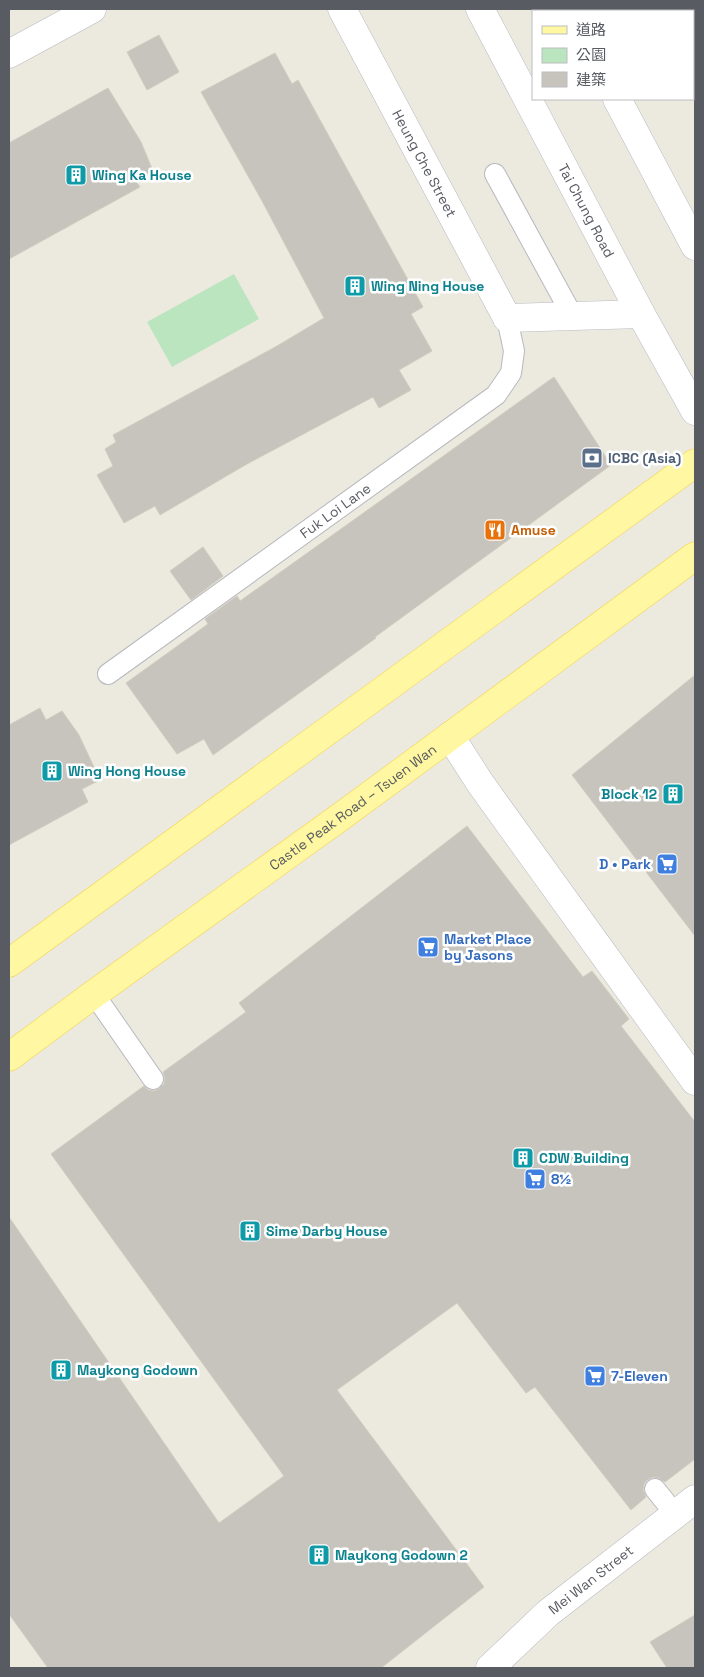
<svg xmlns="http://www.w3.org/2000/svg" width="704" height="1677" font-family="'Space Grotesk','Noto Sans TC',sans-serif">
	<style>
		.green { fill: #bbe5be }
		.pier { fill: #eceadf }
		.building { fill: #c7c4bd; stroke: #d1ccbe }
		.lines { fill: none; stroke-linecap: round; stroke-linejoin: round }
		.service-casing { stroke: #b7b9bf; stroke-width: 22 }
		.pedestrian-casing { stroke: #b7b9bf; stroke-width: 29 }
		.minor-casing { stroke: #b7b9bf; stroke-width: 29 }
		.secondary-casing { stroke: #b8bbc2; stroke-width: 29 }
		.primary-casing { stroke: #f3d251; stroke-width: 29 }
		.service { stroke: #fff; stroke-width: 20 }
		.pedestrian { stroke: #fff; stroke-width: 28 }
		.minor { stroke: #fff; stroke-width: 28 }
		.secondary { stroke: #fff; stroke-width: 28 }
		.primary { stroke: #fff7a1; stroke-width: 28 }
		.labels { text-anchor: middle; stroke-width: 5; stroke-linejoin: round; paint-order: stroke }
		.street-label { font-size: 14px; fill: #585b61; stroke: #fff }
		.culture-label { font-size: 14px; font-weight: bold; fill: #0d838f; stroke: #fff; text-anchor: start }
		.service-label { font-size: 14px; font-weight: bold; fill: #4e5e75; stroke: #fff; text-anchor: start }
		.food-label { font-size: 14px; font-weight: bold; fill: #c56008; stroke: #fff; text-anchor: start }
		.shop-label { font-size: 14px; font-weight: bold; fill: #366cbe; stroke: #fff; text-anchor: start }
	</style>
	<rect width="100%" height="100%" fill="#eceadf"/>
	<polygon class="green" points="234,274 259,319 172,367 147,322"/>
	<polygon class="pier" points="427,9 634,9 636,11 533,11 533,99 682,99 695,123 695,202 577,265 515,162 513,163"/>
	<g class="building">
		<polygon points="159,35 179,72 147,90 127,52"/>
		<polygon points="275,53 292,84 298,80 423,307 411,314 432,351 399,370 411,390 379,408 373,397 247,464 160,515 155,506 124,523 97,475 113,466 105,449 116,442 113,435 277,346 324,318 262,201 201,92"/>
		<polygon points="108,88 141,142 153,171 135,180 140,187 9,259 9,143"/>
		<polygon points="554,377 611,465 375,637 376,638 213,755 204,739 177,754 126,683 208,624 205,619 237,596 240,601"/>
		<polygon points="203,547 223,576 191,600 170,571"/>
		<polygon points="695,675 695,936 572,775"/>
		<polygon points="40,708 46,720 62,711 79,735 100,780 82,789 88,802 9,845 9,725"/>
		<polygon points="467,826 583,977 592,971 629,1019 621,1026 695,1122 695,1459 665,1482 659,1478 653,1477 647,1480 644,1484 643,1490 646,1497 631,1510 535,1387 526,1393 457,1303 337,1390 484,1587 381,1668 48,1668 9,1614 9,1217 219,1523 284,1476 51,1154 144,1086 148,1090 154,1091 160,1088 164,1084 165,1078 163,1072 246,1012 239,1003"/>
		<polygon points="695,1615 695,1668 667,1668 650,1642"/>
	</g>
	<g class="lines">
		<g class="service-casing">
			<g id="service">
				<polyline points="495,174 572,315"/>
				<path id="s1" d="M108,674L496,395L511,373L514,351L507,318"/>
				<polyline points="94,994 153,1079"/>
				<polyline points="655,1489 675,1514"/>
			</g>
		</g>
		<g class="pedestrian-casing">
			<polyline id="pedestrian" points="450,736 480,783 695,1081"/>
		</g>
		<g class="minor-casing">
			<g id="minor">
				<path id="s2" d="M342,9L507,318"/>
				<polyline points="671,9 673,11"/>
				<polyline points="9,54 92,9"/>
				<path id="s3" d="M490,1668L548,1613L695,1499"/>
			</g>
		</g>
		<g class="secondary-casing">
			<g id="secondary">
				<path id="s4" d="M480,9L641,314L695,411"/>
				<polyline points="567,9 568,11"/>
				<polyline points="617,99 695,246"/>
				<polyline points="507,318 641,314"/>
			</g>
		</g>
		<g class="primary-casing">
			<g id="primary">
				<polyline points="9,963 695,463"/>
				<path id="s5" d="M9,1057L94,994L343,815L695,556"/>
			</g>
		</g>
		<use href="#service" class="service"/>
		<use href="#pedestrian" class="pedestrian"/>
		<use href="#minor" class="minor"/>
		<use href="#secondary" class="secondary"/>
		<use href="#primary" class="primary"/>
	</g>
	<defs>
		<g id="building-square" transform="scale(1.125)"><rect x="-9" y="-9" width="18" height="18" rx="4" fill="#0f9aa8" stroke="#fff"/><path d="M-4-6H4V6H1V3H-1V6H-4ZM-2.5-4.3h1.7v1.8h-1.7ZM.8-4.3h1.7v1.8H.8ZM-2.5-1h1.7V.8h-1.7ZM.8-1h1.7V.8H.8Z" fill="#fff"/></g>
		<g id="bank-square" transform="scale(1.125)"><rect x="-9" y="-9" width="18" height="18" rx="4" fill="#5c6f8a" stroke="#fff"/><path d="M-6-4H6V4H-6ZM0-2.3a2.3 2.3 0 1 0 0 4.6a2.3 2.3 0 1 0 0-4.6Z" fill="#fff"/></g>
		<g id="restaurant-square" transform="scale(1.125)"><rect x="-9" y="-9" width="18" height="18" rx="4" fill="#e8710a" stroke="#fff"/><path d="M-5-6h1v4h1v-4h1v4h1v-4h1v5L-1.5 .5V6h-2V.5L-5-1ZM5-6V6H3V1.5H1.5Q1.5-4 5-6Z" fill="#fff"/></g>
		<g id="supermarket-square" transform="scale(1.125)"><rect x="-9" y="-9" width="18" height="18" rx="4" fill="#3f7fe0" stroke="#fff"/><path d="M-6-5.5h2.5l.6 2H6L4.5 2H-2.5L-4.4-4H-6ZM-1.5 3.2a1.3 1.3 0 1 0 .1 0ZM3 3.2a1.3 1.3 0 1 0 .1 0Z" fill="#fff"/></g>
	</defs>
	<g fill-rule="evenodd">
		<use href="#building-square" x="76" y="175"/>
		<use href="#building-square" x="355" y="286"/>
		<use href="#bank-square" x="592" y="458"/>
		<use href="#restaurant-square" x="495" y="530"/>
		<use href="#building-square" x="52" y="771"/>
		<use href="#building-square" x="673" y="794"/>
		<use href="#supermarket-square" x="667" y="864"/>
		<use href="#supermarket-square" x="428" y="947"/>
		<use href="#building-square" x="523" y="1158"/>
		<use href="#supermarket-square" x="535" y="1179"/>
		<use href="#building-square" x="250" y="1231"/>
		<use href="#building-square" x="61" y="1370"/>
		<use href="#supermarket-square" x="595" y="1376"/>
		<use href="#building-square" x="319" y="1555"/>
	</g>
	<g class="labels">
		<g class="street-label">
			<text dy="5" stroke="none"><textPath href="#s2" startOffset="175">Heung Che Street</textPath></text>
			<text dy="5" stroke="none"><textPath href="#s4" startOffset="228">Tai Chung Road</textPath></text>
			<text dy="5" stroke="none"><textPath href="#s1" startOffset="280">Fuk Loi Lane</textPath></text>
			<text dy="5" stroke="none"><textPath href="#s5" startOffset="425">Castle Peak Road – Tsuen Wan</textPath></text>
			<text dy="5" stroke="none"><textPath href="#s3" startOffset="134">Mei Wan Street</textPath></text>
		</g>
		<g class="culture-label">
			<text x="92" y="180">Wing Ka House</text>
			<text x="371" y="291">Wing Ning House</text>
			<text x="68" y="776">Wing Hong House</text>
			<text x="657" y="799" text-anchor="end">Block 12</text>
			<text x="539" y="1163">CDW Building</text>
			<text x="266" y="1236">Sime Darby House</text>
			<text x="77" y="1375">Maykong Godown</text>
			<text x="335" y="1560">Maykong Godown 2</text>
		</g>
		<g class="service-label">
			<text x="608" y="463">ICBC (Asia)</text>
		</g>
		<g class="food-label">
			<text x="511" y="535">Amuse</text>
		</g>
		<g class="shop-label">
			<text x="651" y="869" text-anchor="end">D • Park</text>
			<text x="444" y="944">Market Place<tspan x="444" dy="16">by Jasons</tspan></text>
			<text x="551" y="1184">8½</text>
			<text x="611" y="1381">7-Eleven</text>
		</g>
	</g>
	<rect width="704" height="1677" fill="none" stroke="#585b61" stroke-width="20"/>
	<rect x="532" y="10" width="162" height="90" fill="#ffffff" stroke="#bcbdc0"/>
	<rect x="542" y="26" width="25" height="8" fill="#fff7a1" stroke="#bcbdc0"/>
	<text x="576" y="35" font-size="15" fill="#585b61">道路</text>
	<rect x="542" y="48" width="25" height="15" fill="#bbe5be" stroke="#bcbdc0"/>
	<text x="576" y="60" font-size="15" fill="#585b61">公園</text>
	<rect x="542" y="72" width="25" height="15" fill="#c7c4bd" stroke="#bcbdc0"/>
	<text x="576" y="85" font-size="15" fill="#585b61">建築</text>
</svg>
